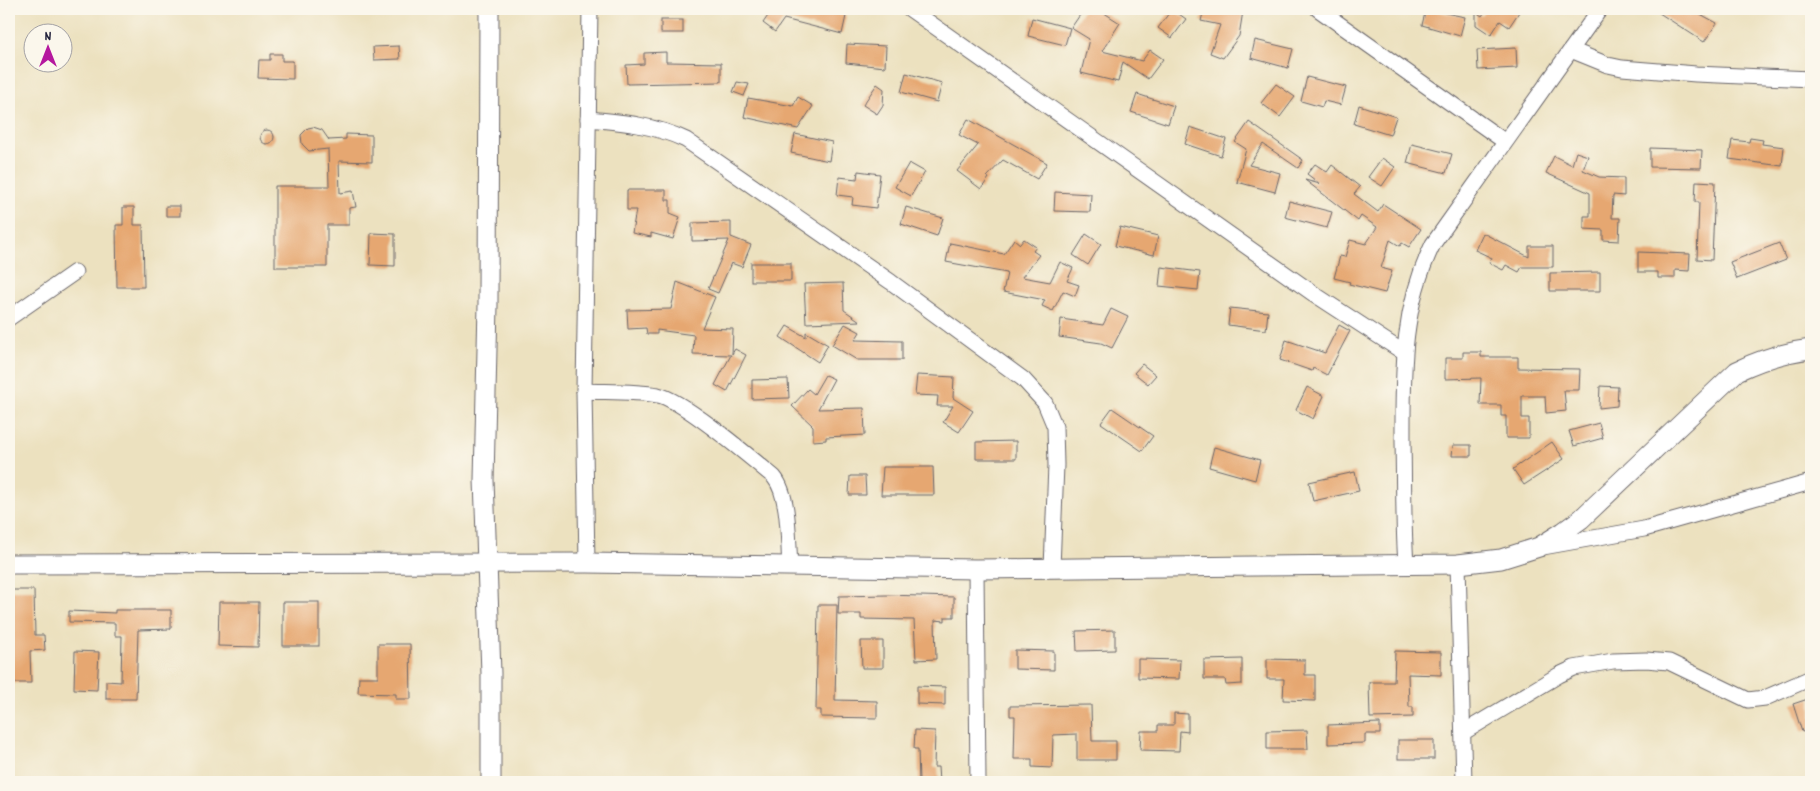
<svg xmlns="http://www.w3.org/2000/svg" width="1820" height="791" font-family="Dekko,sans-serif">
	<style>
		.building { fill: #e6a771 }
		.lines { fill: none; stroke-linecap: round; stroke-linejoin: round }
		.minor-casing { stroke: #696569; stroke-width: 17 }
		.tertiary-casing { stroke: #696569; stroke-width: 21 }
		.minor { stroke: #fff; stroke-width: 15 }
		.tertiary { stroke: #fff; stroke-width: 19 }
	</style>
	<rect width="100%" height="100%" fill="#fbf7ec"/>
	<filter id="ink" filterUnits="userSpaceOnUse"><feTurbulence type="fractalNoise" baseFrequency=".02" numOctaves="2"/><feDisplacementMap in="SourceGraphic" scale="10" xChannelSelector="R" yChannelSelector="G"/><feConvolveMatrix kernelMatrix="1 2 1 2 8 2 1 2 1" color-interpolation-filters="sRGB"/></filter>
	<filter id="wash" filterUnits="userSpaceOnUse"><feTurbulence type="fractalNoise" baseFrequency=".0096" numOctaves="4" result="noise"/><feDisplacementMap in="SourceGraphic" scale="20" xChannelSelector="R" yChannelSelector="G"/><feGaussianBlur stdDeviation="1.12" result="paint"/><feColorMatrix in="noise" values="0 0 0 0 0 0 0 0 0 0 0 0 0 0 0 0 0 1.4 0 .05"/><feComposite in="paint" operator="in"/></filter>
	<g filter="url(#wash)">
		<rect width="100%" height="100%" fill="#ece1bf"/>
		<g id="blocks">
			<g class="building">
				<polygon points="784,9 819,9 846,16 842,34 784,19 775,32 763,23 772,10 779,15"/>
				<polygon points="1084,9 1098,9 1120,23 1102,51 1142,61 1150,50 1163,59 1148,79 1123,62 1118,82 1081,73 1089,39 1071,28"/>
				<polygon points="1172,9 1186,19 1172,38 1158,28"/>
				<polygon points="1204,9 1243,11 1239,36 1223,58 1210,53 1220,25 1201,21"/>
				<polygon points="1426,9 1465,17 1460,36 1422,25"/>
				<polygon points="1487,9 1521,9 1509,27 1500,21 1491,35 1476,25 1476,12 1482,16"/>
				<polygon points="1653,9 1691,9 1717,23 1704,42"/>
				<polygon points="1032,18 1070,28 1065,45 1028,36"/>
				<rect x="661" y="20" width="22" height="13"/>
				<polygon points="1255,40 1293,49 1288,68 1251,58"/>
				<polygon points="847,44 886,46 885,67 846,63"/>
				<polygon points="399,46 400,59 374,60 373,47"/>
				<polygon points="1516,48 1517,68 1478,70 1477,50"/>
				<polygon points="666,52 666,62 721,63 721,82 627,84 626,65 644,64 644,53"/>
				<polygon points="270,54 282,54 282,61 293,61 293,79 258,78 259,60 270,60"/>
				<polygon points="906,73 942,83 937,102 901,92"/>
				<polygon points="1307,77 1346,87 1341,105 1324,101 1322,107 1301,101"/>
				<polygon points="737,82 749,84 744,96 733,92"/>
				<polygon points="877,84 884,89 883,105 877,114 863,105"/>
				<polygon points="1276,84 1295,97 1280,117 1261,103"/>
				<polygon points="1137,94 1174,106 1168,124 1131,112"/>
				<polygon points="798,97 813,106 798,129 744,117 748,98 793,106"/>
				<polygon points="1359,105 1396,117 1390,135 1354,124"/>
				<polygon points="968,119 1047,163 1037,179 1003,160 987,177 989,178 981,189 957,171 978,145 959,135"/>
				<polygon points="1249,122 1303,160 1298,168 1263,144 1249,165 1280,173 1275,192 1237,182 1246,149 1235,142"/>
				<polygon points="313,127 322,130 329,140 346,139 346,134 372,135 372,162 339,161 340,193 353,191 356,207 349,208 349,225 327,225 327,267 275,267 275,186 329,186 328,149 309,151 302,144 301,135 308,128"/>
				<polygon points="1190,127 1226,139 1221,156 1185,144"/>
				<circle cx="267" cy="137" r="7"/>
				<polygon points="795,134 832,142 829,161 791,153"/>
				<polygon points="1750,138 1763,140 1762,144 1784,147 1782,166 1729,159 1732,140 1749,142"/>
				<polygon points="1412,144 1452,154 1446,173 1407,163"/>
				<polygon points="1650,148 1702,150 1701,168 1650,167"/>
				<polygon points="1576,152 1588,156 1583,170 1599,177 1624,178 1624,196 1613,195 1612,218 1620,218 1619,241 1603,240 1603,230 1584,229 1584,216 1590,216 1590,193 1546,173 1554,156 1572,165"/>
				<polygon points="1382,158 1395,167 1382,186 1368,177"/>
				<polygon points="909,163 925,172 911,196 895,187"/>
				<polygon points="1315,164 1327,172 1332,165 1360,187 1354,194 1378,212 1383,204 1421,229 1409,247 1402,243 1400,246 1390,240 1381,268 1392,271 1385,293 1349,284 1350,282 1334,278 1340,256 1345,257 1350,240 1366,244 1377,227 1361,216 1358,221 1305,180 1320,184 1307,174"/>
				<polygon points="858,171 880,174 876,208 852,205 853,197 837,195 839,177 857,179"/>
				<polygon points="1696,181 1715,182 1712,260 1697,259 1699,202 1695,202"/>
				<polygon points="627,190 666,190 666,200 670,200 670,213 680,217 673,239 651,233 651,237 632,233 636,210 627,210"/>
				<polygon points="1055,192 1091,194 1090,212 1054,211"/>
				<polygon points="1289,201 1332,212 1327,228 1285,217"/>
				<rect x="166" y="206" width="14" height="10"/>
				<polygon points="123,207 134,207 134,225 143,225 144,287 117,287 116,225 123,225"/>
				<polygon points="906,207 943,218 937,236 901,224"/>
				<polygon points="731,222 731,237 751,245 742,267 731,263 718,293 708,289 729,240 692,241 692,223"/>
				<polygon points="1120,227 1158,236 1154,255 1115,246"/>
				<polygon points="371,233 395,234 395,266 370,265"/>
				<polygon points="1483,233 1529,257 1529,246 1553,246 1553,267 1522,267 1519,272 1506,265 1503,270 1489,263 1492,258 1475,250"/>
				<polygon points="1086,234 1101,244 1088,265 1073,255"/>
				<polygon points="1014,239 1020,244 1024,239 1036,247 1033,251 1039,255 1022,277 1050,282 1060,262 1073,268 1067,281 1079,285 1075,296 1063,291 1053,311 1042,306 1045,300 1003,292 1007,273 946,262 950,243 1004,254"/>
				<polygon points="1779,243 1786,260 1737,279 1730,262"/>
				<polygon points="1638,252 1690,254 1689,271 1675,270 1675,278 1658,278 1658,272 1638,272"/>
				<rect x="751" y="263" width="40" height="18"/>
				<polygon points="1161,267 1200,272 1198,290 1159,286"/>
				<polygon points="1600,272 1600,291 1550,291 1550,273"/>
				<polygon points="677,282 715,297 702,328 733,329 732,354 735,349 746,355 727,392 715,385 731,355 693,354 694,335 657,330 657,334 647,334 646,328 628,329 627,310 671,309"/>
				<polygon points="843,283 844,310 860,321 806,323 804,284"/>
				<polygon points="1230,308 1268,312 1266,330 1228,325"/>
				<polygon points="1111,309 1128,317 1112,348 1101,343 1059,337 1061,319 1103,325"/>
				<polygon points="845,324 860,332 855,340 902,341 902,360 857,360 832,345"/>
				<polygon points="1339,325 1350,331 1327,375 1313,368 1312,371 1280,360 1286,340 1325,353"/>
				<polygon points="787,326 806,337 806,332 828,345 818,362 780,337"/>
				<polygon points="1463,352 1481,352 1481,357 1518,357 1518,368 1580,369 1579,390 1564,390 1566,411 1546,413 1545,396 1522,396 1522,418 1529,418 1529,438 1506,438 1506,416 1501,416 1501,405 1480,405 1481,378 1445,379 1445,358 1463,358"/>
				<polygon points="1142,364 1156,375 1148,384 1134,373"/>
				<polygon points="825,375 834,379 818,409 864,408 865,435 826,437 826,440 813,441 813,426 792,406 808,389 814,394"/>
				<polygon points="917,375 954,377 953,398 973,411 959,432 943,422 953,406 937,406 938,396 915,395"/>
				<polygon points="788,379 789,398 752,399 752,380"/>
				<polygon points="1600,386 1618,387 1617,406 1599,408"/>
				<polygon points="1307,387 1324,396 1313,419 1296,410"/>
				<polygon points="1112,408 1153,436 1142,451 1101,423"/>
				<polygon points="1599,423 1603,438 1574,446 1569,431"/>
				<polygon points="1016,441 1016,459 976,459 976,442"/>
				<polygon points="1552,442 1564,459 1524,485 1513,469"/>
				<polygon points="1453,445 1471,445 1471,456 1452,456"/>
				<polygon points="1214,447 1260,460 1255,480 1209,467"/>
				<polygon points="883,467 933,467 934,495 881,495"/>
				<polygon points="1355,472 1359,491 1313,501 1309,482"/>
				<polygon points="850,476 865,476 866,495 849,495"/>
				<polygon points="11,590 34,590 35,635 44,635 45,650 30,651 31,683 9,683"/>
				<polygon points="887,595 954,597 954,617 945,617 945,621 935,620 936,659 916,660 914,620 861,619 861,614 838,614 839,596"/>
				<polygon points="219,602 259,602 258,647 218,646"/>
				<rect x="283" y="602" width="36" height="44"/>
				<polygon points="818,605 837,605 835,700 877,701 877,718 821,717 821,710 816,710"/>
				<polygon points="115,610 171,610 171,629 138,630 136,699 106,699 106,681 121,682 122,636 115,636 115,623 69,622 69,611 115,613"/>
				<polygon points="1115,630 1115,650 1077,651 1076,631"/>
				<polygon points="861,641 883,641 883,668 862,668"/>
				<polygon points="378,644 410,644 411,699 396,699 396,694 358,693 359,677 378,677"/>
				<polygon points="1015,650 1054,651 1054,670 1015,669"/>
				<polygon points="75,651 99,652 97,690 74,689"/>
				<polygon points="1395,651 1441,652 1441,675 1408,674 1409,707 1413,707 1413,717 1370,718 1369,682 1394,682"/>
				<polygon points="1138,659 1180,660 1179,679 1138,678"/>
				<polygon points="1242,659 1242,684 1226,685 1225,679 1204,679 1204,660"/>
				<polygon points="1267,659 1305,660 1305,675 1315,675 1315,701 1283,700 1284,679 1267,679"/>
				<polygon points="917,686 945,687 945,705 917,704"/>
				<polygon points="1811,698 1811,729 1802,732 1793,704"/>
				<polygon points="1091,705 1092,741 1116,741 1116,760 1077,760 1077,734 1053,735 1052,768 1032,767 1032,759 1014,759 1015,716 1010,716 1010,706"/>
				<polygon points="1174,713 1188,714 1188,732 1180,731 1179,751 1140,750 1141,731 1158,731 1158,725 1174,725"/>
				<polygon points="1380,723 1380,734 1365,734 1365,743 1328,744 1328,725"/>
				<polygon points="915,730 935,731 934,767 938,767 939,782 919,782 918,749 914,749"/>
				<polygon points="1307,730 1308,749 1267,749 1267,731"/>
				<rect x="1398" y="740" width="36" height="19"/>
			</g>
		</g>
	</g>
	<g filter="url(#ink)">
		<use href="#blocks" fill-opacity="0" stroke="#696569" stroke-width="1"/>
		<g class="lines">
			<g class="minor-casing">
				<g id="minor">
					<polyline points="910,9 1314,294 1403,352"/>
					<polyline points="1318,9 1504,141"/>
					<polyline points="1571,50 1608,65 1622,68 1696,74 1811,79"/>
					<path d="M588,119C622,122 655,125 686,140L891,282L1023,379L1045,403L1055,427L1056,465L1052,568"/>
					<polyline points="9,318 75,272"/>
					<path d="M584,391C608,392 634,391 658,395C683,400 751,458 774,477C790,496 788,542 790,567"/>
					<polyline points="1543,547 1644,529 1811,482"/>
					<polyline points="587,563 584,391 590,9"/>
					<path d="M1406,564C1403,524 1404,483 1403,442C1403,371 1401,310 1433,244L1600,9"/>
					<polyline points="1458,564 1464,782"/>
					<polyline points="976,569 978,782"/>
					<polyline points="1464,732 1559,675 1574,668 1613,661 1646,660 1669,662 1748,700 1765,698 1811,678"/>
				</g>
			</g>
			<g class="tertiary-casing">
				<g id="tertiary">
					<polyline points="489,9 488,305 484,480 491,673 491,782"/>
					<path d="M9,564L587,563L976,569L1458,564L1501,559L1539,547L1563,532L1581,519L1737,371C1762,359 1784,352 1811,349"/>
				</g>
			</g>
			<use href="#minor" class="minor"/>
			<use href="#tertiary" class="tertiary"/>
		</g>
	</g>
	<rect width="1820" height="791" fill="none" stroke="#fbf7ec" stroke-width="30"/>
	<g transform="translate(48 48)"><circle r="24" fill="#fbf7ec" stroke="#a4a2a5"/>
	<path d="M0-4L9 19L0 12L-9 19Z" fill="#b5179e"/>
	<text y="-8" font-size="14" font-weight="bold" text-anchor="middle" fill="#22223b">N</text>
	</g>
</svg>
